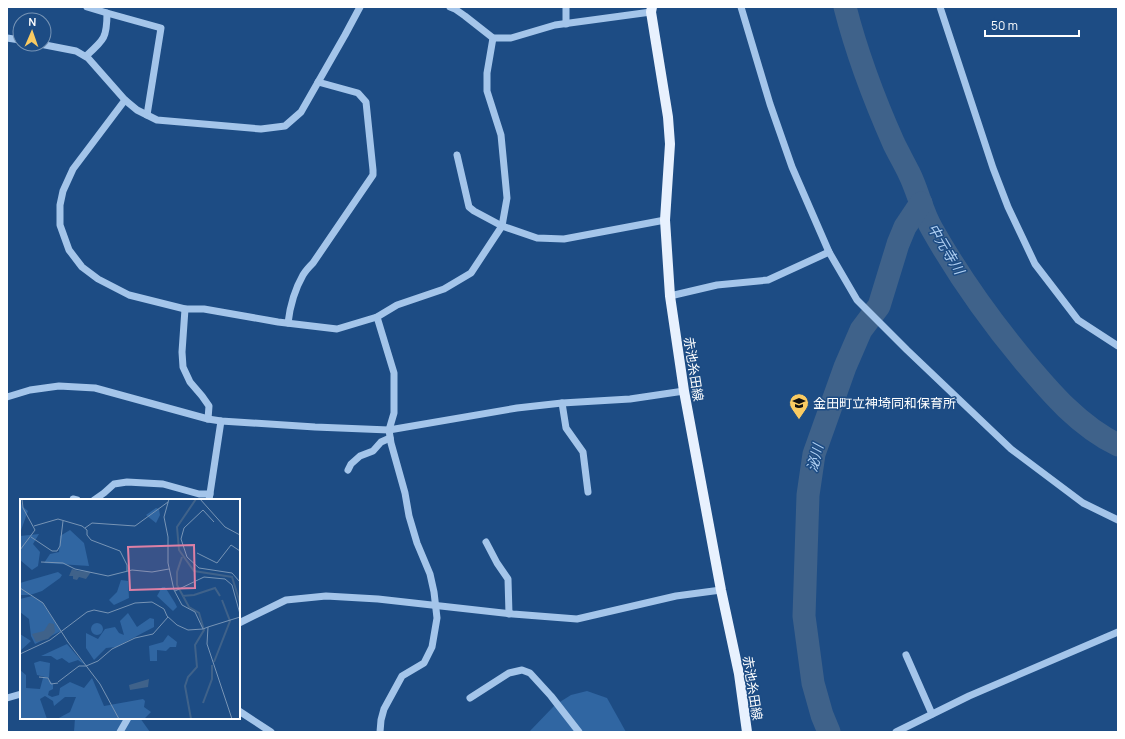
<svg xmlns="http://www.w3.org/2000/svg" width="1125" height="739" font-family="Manrope,'Noto Sans JP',sans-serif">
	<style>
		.green { fill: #3066a2 }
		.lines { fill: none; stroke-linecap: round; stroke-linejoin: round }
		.river { stroke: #3f628a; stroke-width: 23 }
		.minor { stroke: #a4c5ea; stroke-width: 7 }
		.major { stroke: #e8f1fe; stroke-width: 10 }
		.labels { text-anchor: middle; stroke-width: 3; stroke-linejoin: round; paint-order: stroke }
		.street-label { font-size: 13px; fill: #fff; stroke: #1d4c84 }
		.poi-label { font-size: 13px; fill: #fff; stroke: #1d4c84; text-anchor: start }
		.water-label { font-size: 14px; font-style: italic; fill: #afcff2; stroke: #1d4c84 }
		.inset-river { fill: none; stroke: #3f628a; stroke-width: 2 }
		.inset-road { fill: none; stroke: #7794b5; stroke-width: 1 }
		.view { fill: #dd80a5; fill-opacity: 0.15; stroke: #dd80a5; stroke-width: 2 }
		.inset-edge { fill: none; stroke: #fff; stroke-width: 2 }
	</style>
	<rect width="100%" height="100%" fill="#1d4c84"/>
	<g class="green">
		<polygon points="587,691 607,698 626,732 529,732 555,705 571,695"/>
		<polygon points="75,718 140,718 150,732 74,732"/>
	</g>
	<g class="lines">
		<g class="river">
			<path d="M845,7C857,54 874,99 894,144C899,154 904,163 909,173C918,191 922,212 932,229C958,275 990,320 1024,361C1051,393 1079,426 1118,445"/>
			<polyline points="829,732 822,715 813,683 804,616 808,495 814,454 845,367 861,330 879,306 898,244 905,227 921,203"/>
		</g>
		<g class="minor">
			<polyline points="450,7 455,9 465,16 493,38 511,38 555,25 651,12"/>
			<polyline points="566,7 566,24"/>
			<polyline points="741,7 770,104 792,167 829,252 857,300 907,350 1011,449 1083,503 1118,520"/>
			<polyline points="940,7 993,168 1008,207 1035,264 1078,320 1118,346"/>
			<polyline points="107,13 161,28 147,115"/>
			<polyline points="7,38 20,40"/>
			<polyline points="40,44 76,51 88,58 125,100 137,110 157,120 261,129 285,126 301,112 345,35 360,7"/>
			<path d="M86,56C104,40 107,38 107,13L87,7"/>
			<polyline points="125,100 73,169 63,191 60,205 60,225 69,250 82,267 98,279 129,295 185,309 204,309 278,322 337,329 377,317 397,305 444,289 471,273 502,226 507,198 501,135 487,91 487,73 493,38"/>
			<polyline points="457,155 469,207 474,211 502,226 537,238 564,239 665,220"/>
			<polyline points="670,296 717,285 768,280 829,252"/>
			<polyline points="185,309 182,352 183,367 190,382 202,396 209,406 208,419"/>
			<polyline points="377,317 394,373 394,413 389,430 391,443 405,493 409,516 417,543 430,574 434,592 437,618 432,647 424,663 402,676 384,709 381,720 380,732"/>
			<path d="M288,323C290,306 295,289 303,275C306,270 310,266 313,263L373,175V170L366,102L358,93L318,82"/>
			<polyline points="7,397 30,390 59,386 95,388 208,419 221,421 315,427 389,430 517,408 562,403 630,399 684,391"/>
			<polyline points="562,403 566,428 583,452 588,492"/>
			<polyline points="348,470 351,464 360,456 373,451 381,442 390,438"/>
			<polyline points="73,499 77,500"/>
			<polyline points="94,500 104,493 114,484 127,482 163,484 199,494 210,494"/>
			<polyline points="209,500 221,421"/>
			<polyline points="486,542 497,563 508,579 509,614"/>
			<polyline points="239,623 286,600 326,596 378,599 513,614 577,619 676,596 721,590"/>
			<polyline points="906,655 932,714"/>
			<polyline points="7,698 21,694"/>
			<polyline points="470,698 509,673 522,670 530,673 551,696 579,732"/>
			<polyline points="239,711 271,732"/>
			<polyline points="120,732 128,718"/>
			<polyline points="896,732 969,696 1118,632"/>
		</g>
		<polyline class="major" points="652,7 651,12 668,117 670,144 665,220 670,296 684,391 721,590 739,674 747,732"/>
	</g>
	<defs>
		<g id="school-pin" transform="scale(1)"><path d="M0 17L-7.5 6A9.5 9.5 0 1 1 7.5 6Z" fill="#facb62" stroke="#1d4c84"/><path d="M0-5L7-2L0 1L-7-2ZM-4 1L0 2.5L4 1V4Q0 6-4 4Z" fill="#111"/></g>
	</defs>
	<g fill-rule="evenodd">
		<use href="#school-pin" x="799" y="403"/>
	</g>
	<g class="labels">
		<g class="street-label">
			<text transform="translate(694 369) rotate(81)" y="5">赤池糸田線</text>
			<text transform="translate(753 688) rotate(81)" y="5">赤池糸田線</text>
		</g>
		<g class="poi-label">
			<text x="813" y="408">金田町立神埼同和保育所</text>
		</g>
		<g class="water-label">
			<text transform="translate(946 249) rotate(59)" y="5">中元寺川</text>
			<text transform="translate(815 458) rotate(-76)" y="5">泌川</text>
		</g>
	</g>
	<g transform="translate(20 499)">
		<rect width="220" height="220" fill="#1d4c84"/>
		<path d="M0,0L2,7L8,12L0,34ZM136,9L139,10L140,16L136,24L126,16ZM50,31L64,44L69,67L24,64L30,55L39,53L40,37ZM19,35L13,45L20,53L18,67L12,71L0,61V37ZM38,73L42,76L40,79L22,92L10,96H0V84ZM101,81L108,82L109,99L94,106L89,101L97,93ZM142,88H145L155,104L157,108L153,112L137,97ZM12,97L22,103L41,132L15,145L11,137L9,120L0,113V100ZM108,114L117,128L130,119L134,120V128L96,148L86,149L74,161L66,149V134L78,140L85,130L95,128L99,134L104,136L100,122ZM71 130a6 6 0 1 1 12 0a6 6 0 1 1-12 0ZM0,135L11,142L0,152ZM148,136L157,143L156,148H150L146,152L137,151V162H130L129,147L143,143ZM47,145L65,166L58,161L49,164L42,159L37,161L31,157H21ZM20,162L30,164L29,179L17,176L14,164ZM0,171L6,176V189L20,190L23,179H27L33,185V190L29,192L28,196L32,198L39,196L40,189L50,183L64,189L72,179L84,207L123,200L125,202L124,208L131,213L124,220H37L50,213L56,198H45L34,207L33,202L25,197L20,200L27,220H0Z" fill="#3066a2"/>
		<path d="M52,70L59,72L71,73L66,80L59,78L57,81L53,80V77H49ZM29,124L34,125L35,133L28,140L16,143L12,135L24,132ZM129,180L128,188L110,191L109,186Z" fill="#3f628a"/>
		<path class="inset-river" d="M176,0L157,28L159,51L174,72L212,78L220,104M162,58L157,73V86L169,108L179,114L184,131L175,146L177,168L168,178L165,187L171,220M162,97L174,96L195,89L200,97M194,163L210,122L202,101M183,204L192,180V166"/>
		<path class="inset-road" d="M149,0L144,18L148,38V64L154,91L162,106L175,113L183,130L188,128L187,145L212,220M180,0L205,28L220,36M194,23L183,11L164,29L161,40L167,58L179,69L212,74L220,83M14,27L38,20L62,27L67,31V36L71,41L100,52L107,66V72M65,29L72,24L115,27L148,3M11,38L32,52H37L40,47L43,22M0,51L15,31L3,9L2,0M177,54L197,64M21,63L43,64L55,70L88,77L112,71L132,73L149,70M197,64L211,46L220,52M0,89L23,104L48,143L80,185L99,220M155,92L184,78L205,80L212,86L220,115M188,128L220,118M0,155L30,141L67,113L74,111L88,114L115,104L132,103L144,110L147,117L157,126L168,131L183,130M19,178L28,179L31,185L38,184M38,183L59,167H66L78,162L92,150L115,139L133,135L148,118"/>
		<path class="view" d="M174,46L175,89L110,91L108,48Z"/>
		<rect width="220" height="220" class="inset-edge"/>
	</g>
	<rect width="1125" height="739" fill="none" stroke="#ffffff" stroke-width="16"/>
	<g transform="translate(32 32) rotate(2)"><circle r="19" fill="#1d4c84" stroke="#7794b5"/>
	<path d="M0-3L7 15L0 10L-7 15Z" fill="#facb62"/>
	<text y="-6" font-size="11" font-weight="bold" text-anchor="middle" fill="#ffffff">N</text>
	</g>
	<path d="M985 30v6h94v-6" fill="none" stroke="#ffffff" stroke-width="2"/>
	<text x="991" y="30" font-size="12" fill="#ffffff" stroke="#1d4c84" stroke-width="3" paint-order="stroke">50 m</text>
</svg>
